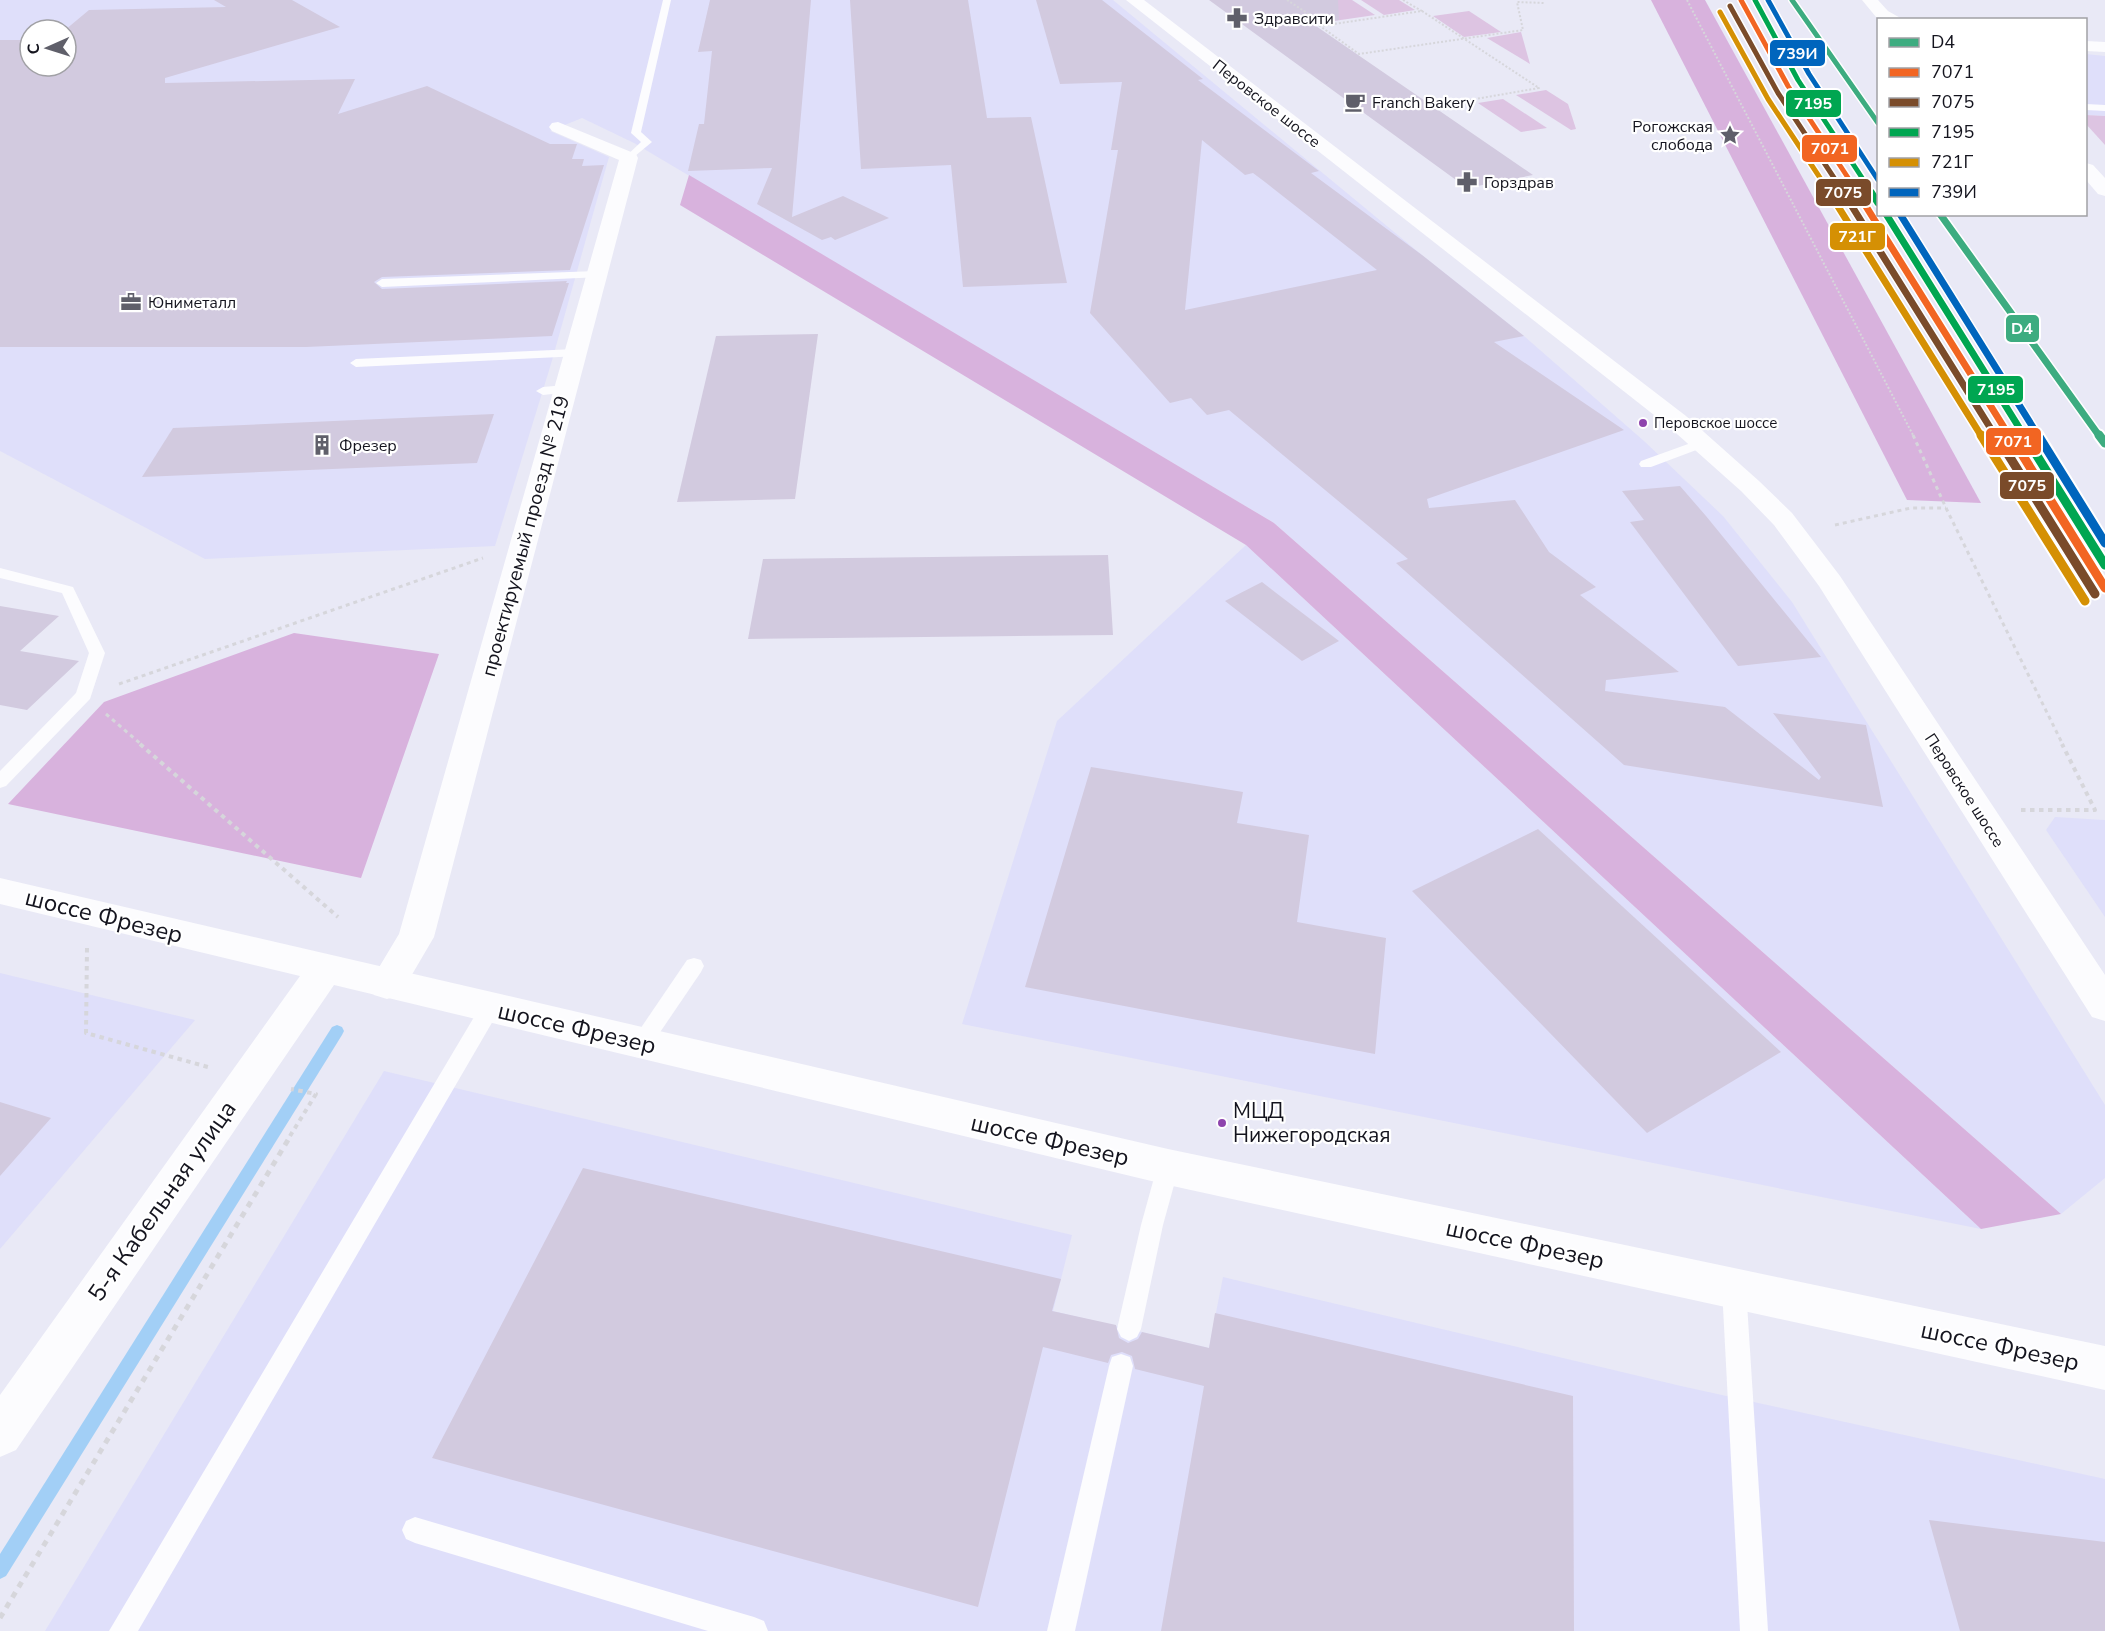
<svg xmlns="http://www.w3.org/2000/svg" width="2105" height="1631" font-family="'Nunito Sans',sans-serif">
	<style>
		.built { fill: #dfdffa; fill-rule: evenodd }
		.green { fill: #ddc4e2 }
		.forest { fill: #d8b2dd }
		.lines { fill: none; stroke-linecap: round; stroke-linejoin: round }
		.stream { fill: #a2cff6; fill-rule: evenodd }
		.building { fill: #d2cadf; fill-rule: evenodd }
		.path-far3 { stroke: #d6d6db; stroke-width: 2; stroke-dasharray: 2 2; stroke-linecap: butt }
		.path-far2 { stroke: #d6d6db; stroke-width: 3; stroke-dasharray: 4 4; stroke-linecap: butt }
		.path-far1 { stroke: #d6d6db; stroke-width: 4; stroke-dasharray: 4.5 4.5; stroke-linecap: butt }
		.path { stroke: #d6d6db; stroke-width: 5; stroke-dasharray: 6 6; stroke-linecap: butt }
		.service { fill: #fcfcfe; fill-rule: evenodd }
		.minor { fill: #fcfcfe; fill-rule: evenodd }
		.tertiary { fill: #fcfcfe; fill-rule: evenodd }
		.rail-1-far2-casing { stroke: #fff; stroke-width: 8 }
		.rail-1-far1-casing { stroke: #fff; stroke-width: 10 }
		.rail-1-casing { stroke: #fff; stroke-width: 13 }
		.rail-2-far2-casing { stroke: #fff; stroke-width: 8 }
		.rail-2-far1-casing { stroke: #fff; stroke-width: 10 }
		.rail-2-casing { stroke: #fff; stroke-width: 13 }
		.rail-3-far2-casing { stroke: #fff; stroke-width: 8 }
		.rail-3-far1-casing { stroke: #fff; stroke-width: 10 }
		.rail-3-casing { stroke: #fff; stroke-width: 13 }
		.rail-4-far2-casing { stroke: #fff; stroke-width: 8 }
		.rail-4-far1-casing { stroke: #fff; stroke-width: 10 }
		.rail-4-casing { stroke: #fff; stroke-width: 13 }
		.rail-5-far2-casing { stroke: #fff; stroke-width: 8 }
		.rail-5-far1-casing { stroke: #fff; stroke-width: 10 }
		.rail-5-casing { stroke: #fff; stroke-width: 13 }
		.rail-6-far2-casing { stroke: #fff; stroke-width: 8 }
		.rail-6-far1-casing { stroke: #fff; stroke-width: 10 }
		.rail-6-casing { stroke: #fff; stroke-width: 13 }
		.rail-1-far2 { stroke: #3dac80; stroke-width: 5 }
		.rail-1-far1 { stroke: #3dac80; stroke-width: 7 }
		.rail-1 { stroke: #3dac80; stroke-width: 9 }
		.rail-2-far2 { stroke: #f26522; stroke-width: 5 }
		.rail-2-far1 { stroke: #f26522; stroke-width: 7 }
		.rail-2 { stroke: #f26522; stroke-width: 9 }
		.rail-3-far2 { stroke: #7a4b2a; stroke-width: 5 }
		.rail-3-far1 { stroke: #7a4b2a; stroke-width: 7 }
		.rail-3 { stroke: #7a4b2a; stroke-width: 9 }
		.rail-4-far2 { stroke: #00a651; stroke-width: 5 }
		.rail-4-far1 { stroke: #00a651; stroke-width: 7 }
		.rail-4 { stroke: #00a651; stroke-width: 9 }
		.rail-5-far2 { stroke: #d59004; stroke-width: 5 }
		.rail-5-far1 { stroke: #d59004; stroke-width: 7 }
		.rail-5 { stroke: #d59004; stroke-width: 9 }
		.rail-6-far2 { stroke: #0065bd; stroke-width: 5 }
		.rail-6-far1 { stroke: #0065bd; stroke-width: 7 }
		.rail-6 { stroke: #0065bd; stroke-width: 9 }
		.bus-dot { fill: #8e44ad; stroke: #fff; stroke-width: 2 }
		.labels { text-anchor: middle; stroke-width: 4.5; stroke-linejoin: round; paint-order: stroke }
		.far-bus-label { font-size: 15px; fill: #14141e; stroke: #fff; text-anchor: start }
		.far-poi-label { font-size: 16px; fill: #14141e; stroke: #fff; text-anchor: start }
		.far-street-label { font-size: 16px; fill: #14141e; stroke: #fff }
		.street-label { font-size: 20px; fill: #14141e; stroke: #fff }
		.near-bus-label { font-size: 21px; fill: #14141e; stroke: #fff; text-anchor: start }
		.near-street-label { font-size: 24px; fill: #14141e; stroke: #fff }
		.line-badge { stroke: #fff; stroke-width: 2 }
		.badge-label { font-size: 16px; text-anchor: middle; font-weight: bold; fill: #fff }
	</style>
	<rect width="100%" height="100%" fill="#e9e9f6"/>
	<g class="built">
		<path d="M0,0H1113L1422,255L1524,336L1644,441L1723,516L1792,602L2105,1105V1178L2061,1214L1274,523L634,143L582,118L550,131L609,157L551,364L495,546L205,559L0,451ZM30,30H66V66H30Z"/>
		<polygon points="2086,54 2105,56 2105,116 2086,115"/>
		<polygon points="1246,545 1981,1229 962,1024 1057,721"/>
		<polygon points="2055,817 2105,820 2105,917 2046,830"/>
		<polygon points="0,973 195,1020 0,1249"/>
		<polygon points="384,1071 1072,1235 1053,1311 1209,1348 1223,1277 1681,1386 2105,1479 2105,1631 45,1631"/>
	</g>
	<g class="green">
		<polygon points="1311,0 1352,0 1375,15 1327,22 1297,2"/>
		<polygon points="1361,0 1399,0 1415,10 1384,15"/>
		<polygon points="1469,11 1501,32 1464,37 1433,16"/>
		<polygon points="1521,32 1530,64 1487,38"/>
		<polygon points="1546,90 1568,104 1576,129 1571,130 1516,95"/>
		<polygon points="1503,99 1547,128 1521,132 1478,103"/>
		<polygon points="2086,115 2105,116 2105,145 2086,124"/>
	</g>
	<g class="forest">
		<polygon points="1651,0 1705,0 1981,503 1907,500"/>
		<polygon points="689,175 1274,523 2061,1214 1981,1229 1246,545 680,205"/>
		<polygon points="294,633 439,654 361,878 8,804 104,702"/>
	</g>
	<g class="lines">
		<polygon class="stream" points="337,1025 342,1027 344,1031 342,1035 6,1576 0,1579 0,1554 332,1027"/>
	</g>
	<g class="building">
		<polygon points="214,0 292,0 340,27 165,78 165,83 355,79 338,114 427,86 550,144 577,144 572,159 584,159 582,166 604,165 570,270 382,277 374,282 382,289 567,281 566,283 569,283 552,336 306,347 0,347 0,40 30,40 30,66 66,66 65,30 89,10 226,7"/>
		<polygon points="710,0 811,0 792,217 843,196 889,218 835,240 831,237 822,240 757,204 772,168 688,171 699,124 704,124 712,51 698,52"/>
		<polygon points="850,0 968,0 987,118 1031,117 1067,283 963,287 951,165 861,169"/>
		<path d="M1036,0H1102L1203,79L1198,80L1319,171L1311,173L1422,255L1524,336L1494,342L1624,430L1427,499L1429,508L1515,500L1549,552L1596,587L1580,595L1679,672L1606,680L1605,691L1725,707L1819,780L1821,777L1773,713L1866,725L1883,807L1624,765L1396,563L1408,559L1229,410L1207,415L1191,398L1170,403L1090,313L1118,150H1111L1122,82L1060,84ZM1202,140L1245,175L1253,173L1265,182L1377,270L1185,310Z"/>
		<polygon points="1209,0 1338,0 1339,20 1313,24 1533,175 1467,188"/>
		<polygon points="818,334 795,499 677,502 716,336"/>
		<polygon points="494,414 477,463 142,477 173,428"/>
		<polygon points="1680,486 1706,516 1821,657 1738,666 1630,522 1644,520 1622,491"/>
		<polygon points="1108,555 1113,635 748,639 763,559"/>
		<polygon points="1262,582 1339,641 1302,661 1225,601"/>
		<polygon points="0,606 59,616 20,651 79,661 27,710 0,705"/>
		<polygon points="1091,767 1243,792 1237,823 1309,835 1297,922 1386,938 1375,1054 1025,987"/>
		<polygon points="1538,829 1781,1052 1647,1133 1412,891"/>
		<polygon points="0,1102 51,1118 0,1176"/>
		<polygon points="583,1168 1061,1279 1052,1311 1116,1325 1119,1338 1128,1343 1138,1339 1142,1332 1209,1348 1215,1313 1573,1396 1574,1631 1161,1631 1204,1386 1135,1369 1132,1356 1122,1352 1111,1355 1108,1363 1043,1347 978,1607 432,1458"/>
		<polygon points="1929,1520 2105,1542 2105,1631 1960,1631"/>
	</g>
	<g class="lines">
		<g class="path-far3">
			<polyline points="1287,0 1324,24"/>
			<polyline points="1403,0 1422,11 1320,26 1359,54 1523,30 1517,2 1545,3"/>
			<polyline points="1687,0 1914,437"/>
			<polyline points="1422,11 1539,88 1441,105"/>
		</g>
		<g class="path-far2">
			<polyline points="1913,435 1946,508 2063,745"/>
			<polyline points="1835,525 1911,508 1946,508"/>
			<polyline points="119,684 483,558"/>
			<polyline points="106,714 142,745"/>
		</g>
		<g class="path-far1">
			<polyline points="140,744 338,917"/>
			<polyline points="2021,810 2095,810 2062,744"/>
			<polyline points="87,948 86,1033 208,1067"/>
			<polyline points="290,1136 316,1094 291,1089"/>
		</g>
		<polyline class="path" points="0,1618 291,1135"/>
		<g class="service">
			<polygon points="663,0 671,0 641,132 652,142 629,161 624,158 641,142 631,133"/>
			<polygon points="2086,104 2105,105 2105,111 2086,110"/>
			<polygon points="597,271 601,273 601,277 382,287 376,283 382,279"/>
			<polygon points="576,349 580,350 582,353 580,356 356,367 350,363 356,359"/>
			<polygon points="565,385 570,386 572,389 570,392 543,395 536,391 543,387"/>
			<polygon points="1702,439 1709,443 1707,446 1651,467 1641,467 1639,464 1641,461"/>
			<polygon points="0,568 73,587 105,653 90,699 6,786 0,788 0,771 76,693 89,653 62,593 0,578"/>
			<polygon points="694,958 701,960 704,966 701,972 648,1050 641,1053 634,1050 631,1044 634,1038 687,960"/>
			<polygon points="490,1000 497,1002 500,1008 497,1014 138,1631 109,1631 483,1002"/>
			<polygon points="1168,1157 1176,1160 1179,1167 1163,1225 1141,1329 1137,1337 1129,1341 1121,1337 1117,1329 1141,1225 1157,1167 1160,1160"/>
			<polygon points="1734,1277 1742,1280 1746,1288 1768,1631 1740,1631 1722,1288 1726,1280"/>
			<polygon points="1121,1354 1130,1357 1133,1366 1075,1631 1047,1631 1109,1366 1112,1357"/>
			<polygon points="415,1517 754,1617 764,1621 768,1631 708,1631 415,1543 406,1539 402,1530 406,1521"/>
		</g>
		<g class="minor">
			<polygon points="1862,0 1878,0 1888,11 1904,20 1876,17"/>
			<polygon points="2086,41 2105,42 2105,52 2086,51"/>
			<polygon points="558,122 636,154 638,158 434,937 400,995 387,999 374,995 369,984 399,934 619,160 552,131 549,127 552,123"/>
			<polygon points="2086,163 2093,165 2105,178 2105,196 2098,194 2086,180"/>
		</g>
		<g class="tertiary">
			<polygon points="1126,0 1144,0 1686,416 1759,481 1792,513 1840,576 2105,975 2105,1021 2092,1017 1819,586 1774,525 1741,491 1668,426"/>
			<polygon points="0,878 1168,1149 2105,1346 2105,1390 1168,1185 334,985 16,1450 0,1457 0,1395 300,976 0,904"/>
		</g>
		<g class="rail-1-far2-casing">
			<polyline id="rail-1-far2" points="1792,0 1878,123"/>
		</g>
		<g class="rail-1-far1-casing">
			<polyline id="rail-1-far1" points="1940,214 2100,437"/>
		</g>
		<g class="rail-1-casing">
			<polyline id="rail-1" points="2099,435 2105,443"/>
		</g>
		<g class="rail-2-far2-casing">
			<polyline id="rail-2-far2" points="1741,0 1788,86 1858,193"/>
		</g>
		<g class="rail-2-far1-casing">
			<polyline id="rail-2-far1" points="1857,192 2010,437"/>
		</g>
		<g class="rail-2-casing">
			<polyline id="rail-2" points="2010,435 2105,588"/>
		</g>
		<g class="rail-3-far2-casing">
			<polyline id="rail-3-far2" points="1730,6 1778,93 1844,193"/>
		</g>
		<g class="rail-3-far1-casing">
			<polyline id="rail-3-far1" points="1843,192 1996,437"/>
		</g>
		<g class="rail-3-casing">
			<polyline id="rail-3" points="1996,435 2095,594"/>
		</g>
		<g class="rail-4-far2-casing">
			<polyline id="rail-4-far2" points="1755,0 1798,80 1872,193"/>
		</g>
		<g class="rail-4-far1-casing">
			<g id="rail-4-far1">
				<polyline points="1871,192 1878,203"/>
				<polyline points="1886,214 2025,437"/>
			</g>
		</g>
		<g class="rail-4-casing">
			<polyline id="rail-4" points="2024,435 2105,565"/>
		</g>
		<g class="rail-5-far2-casing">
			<polyline id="rail-5-far2" points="1720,12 1768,99 1830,193"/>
		</g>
		<g class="rail-5-far1-casing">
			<polyline id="rail-5-far1" points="1829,192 1982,437"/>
		</g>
		<g class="rail-5-casing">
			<polyline id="rail-5" points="1981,435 2085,601"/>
		</g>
		<g class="rail-6-far2-casing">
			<polyline id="rail-6-far2" points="1768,0 1809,74 1878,180"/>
		</g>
		<g class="rail-6-far1-casing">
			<polyline id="rail-6-far1" points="1900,214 2039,437"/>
		</g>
		<g class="rail-6-casing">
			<polyline id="rail-6" points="2038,435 2105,543"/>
		</g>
		<use href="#rail-1-far2" class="rail-1-far2"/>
		<use href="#rail-1-far1" class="rail-1-far1"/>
		<use href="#rail-1" class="rail-1"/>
		<use href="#rail-2-far2" class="rail-2-far2"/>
		<use href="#rail-2-far1" class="rail-2-far1"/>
		<use href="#rail-2" class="rail-2"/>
		<use href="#rail-3-far2" class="rail-3-far2"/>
		<use href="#rail-3-far1" class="rail-3-far1"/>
		<use href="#rail-3" class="rail-3"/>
		<use href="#rail-4-far2" class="rail-4-far2"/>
		<use href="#rail-4-far1" class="rail-4-far1"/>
		<use href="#rail-4" class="rail-4"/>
		<use href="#rail-5-far2" class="rail-5-far2"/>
		<use href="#rail-5-far1" class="rail-5-far1"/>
		<use href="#rail-5" class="rail-5"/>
		<use href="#rail-6-far2" class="rail-6-far2"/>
		<use href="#rail-6-far1" class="rail-6-far1"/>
		<use href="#rail-6" class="rail-6"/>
	</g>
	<defs>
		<g id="pharmacy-bare" transform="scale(1.62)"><path d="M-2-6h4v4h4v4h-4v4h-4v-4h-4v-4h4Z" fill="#5f5f6a" stroke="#fff" stroke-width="2.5" paint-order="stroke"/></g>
		<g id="cafe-bare" transform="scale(1.62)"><path d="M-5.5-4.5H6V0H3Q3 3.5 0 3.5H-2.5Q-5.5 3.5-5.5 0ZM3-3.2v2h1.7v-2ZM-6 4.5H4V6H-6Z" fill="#5f5f6a" stroke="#fff" stroke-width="2.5" paint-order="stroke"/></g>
		<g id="sight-bare" transform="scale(1.62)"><path d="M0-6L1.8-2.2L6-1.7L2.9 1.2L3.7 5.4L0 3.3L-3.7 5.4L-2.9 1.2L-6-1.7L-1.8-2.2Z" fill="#5f5f6a" stroke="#fff" stroke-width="2.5" paint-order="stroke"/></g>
		<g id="office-bare" transform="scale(1.62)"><path d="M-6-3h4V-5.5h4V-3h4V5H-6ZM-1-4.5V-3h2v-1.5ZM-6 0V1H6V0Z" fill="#5f5f6a" stroke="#fff" stroke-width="2.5" paint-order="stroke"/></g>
		<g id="building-bare" transform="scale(1.62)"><path d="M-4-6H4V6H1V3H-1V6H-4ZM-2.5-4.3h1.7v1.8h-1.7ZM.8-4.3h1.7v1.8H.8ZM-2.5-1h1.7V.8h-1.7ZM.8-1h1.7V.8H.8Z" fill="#5f5f6a" stroke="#fff" stroke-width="2.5" paint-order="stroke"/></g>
	</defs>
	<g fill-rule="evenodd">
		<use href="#pharmacy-bare" x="1237" y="18"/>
		<use href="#cafe-bare" x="1355" y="102"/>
		<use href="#sight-bare" x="1730" y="135"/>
		<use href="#pharmacy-bare" x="1467" y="182"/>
		<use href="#office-bare" x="131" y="302"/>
		<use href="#building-bare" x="322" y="445"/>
	</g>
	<g class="bus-dot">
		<circle cx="1643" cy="423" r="5"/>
		<circle cx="1222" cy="1123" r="5"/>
	</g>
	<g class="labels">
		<g class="far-bus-label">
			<text x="1654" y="428">Перовское шоссе</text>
		</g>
		<g class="far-poi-label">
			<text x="1254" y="24">Здравсити</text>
			<text x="1372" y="108">Franch Bakery</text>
			<text x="1713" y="132" text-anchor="end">Рогожская<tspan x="1713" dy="18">слобода</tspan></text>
			<text x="1484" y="188">Горздрав</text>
			<text x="148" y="308">Юниметалл</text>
			<text x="339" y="451">Фрезер</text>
		</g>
		<g class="far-street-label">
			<text transform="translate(1267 103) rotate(38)" y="6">Перовское шоссе</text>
			<text transform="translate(1965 790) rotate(57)" y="6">Перовское шоссе</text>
		</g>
		<g class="street-label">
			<text transform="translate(525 536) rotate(-75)" y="7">проектируемый проезд № 219</text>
		</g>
		<g class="near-bus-label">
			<text x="1233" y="1118">МЦД<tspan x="1233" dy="24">Нижегородская</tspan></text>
		</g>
		<g class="near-street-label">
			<text transform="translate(104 916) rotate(14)" y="8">шоссе Фрезер</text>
			<text transform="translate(577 1028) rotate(13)" y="8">шоссе Фрезер</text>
			<text transform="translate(1050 1140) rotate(13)" y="8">шоссе Фрезер</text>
			<text transform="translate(162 1201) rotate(-55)" y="8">5-я Кабельная улица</text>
			<text transform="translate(1525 1244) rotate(12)" y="8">шоссе Фрезер</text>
			<text transform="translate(2000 1346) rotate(12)" y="8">шоссе Фрезер</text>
		</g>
	</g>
	<g class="line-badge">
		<rect x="1769" y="39" width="57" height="28" rx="6" fill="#0065bd"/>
		<rect x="1785" y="89" width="57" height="29" rx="6" fill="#00a651"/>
		<rect x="1801" y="134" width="57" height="29" rx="6" fill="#f26522"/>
		<rect x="1815" y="178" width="57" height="29" rx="6" fill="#7a4b2a"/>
		<rect x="1829" y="222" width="57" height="29" rx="6" fill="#d59004"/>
		<rect x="2005" y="314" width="35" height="29" rx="6" fill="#3dac80"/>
		<rect x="1967" y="375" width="57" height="29" rx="6" fill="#00a651"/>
		<rect x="1985" y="427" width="57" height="29" rx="6" fill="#f26522"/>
		<rect x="1999" y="471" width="56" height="29" rx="6" fill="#7a4b2a"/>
	</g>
	<g class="badge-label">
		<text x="1797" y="59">739И</text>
		<text x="1813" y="109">7195</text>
		<text x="1830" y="154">7071</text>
		<text x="1843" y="198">7075</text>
		<text x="1857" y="242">721Г</text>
		<text x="2022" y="334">D4</text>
		<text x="1996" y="395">7195</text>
		<text x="2013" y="447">7071</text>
		<text x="2027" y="491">7075</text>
	</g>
	<rect x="1877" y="18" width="210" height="198" fill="#ffffff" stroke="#a1a1a5" stroke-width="1.5"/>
	<rect x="1889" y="38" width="30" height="9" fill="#3dac80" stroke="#a1a1a5" stroke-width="1.5"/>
	<text x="1931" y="48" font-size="18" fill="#14141e">D4</text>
	<rect x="1889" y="68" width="30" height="9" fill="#f26522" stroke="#a1a1a5" stroke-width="1.5"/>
	<text x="1931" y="78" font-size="18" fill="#14141e">7071</text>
	<rect x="1889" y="98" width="30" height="9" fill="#7a4b2a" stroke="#a1a1a5" stroke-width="1.5"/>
	<text x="1931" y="108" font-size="18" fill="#14141e">7075</text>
	<rect x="1889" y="128" width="30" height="9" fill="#00a651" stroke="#a1a1a5" stroke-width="1.5"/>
	<text x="1931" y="138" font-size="18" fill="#14141e">7195</text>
	<rect x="1889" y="158" width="30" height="9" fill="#d59004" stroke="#a1a1a5" stroke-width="1.5"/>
	<text x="1931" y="168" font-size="18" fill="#14141e">721Г</text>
	<rect x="1889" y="188" width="30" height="9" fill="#0065bd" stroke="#a1a1a5" stroke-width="1.5"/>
	<text x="1931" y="198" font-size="18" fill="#14141e">739И</text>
	<g transform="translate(48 48) rotate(267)"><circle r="28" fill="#ffffff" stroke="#a1a1a5" stroke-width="1.5"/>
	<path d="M0-4.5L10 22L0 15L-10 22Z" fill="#5f5f6a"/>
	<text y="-9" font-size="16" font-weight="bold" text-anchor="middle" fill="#14141e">С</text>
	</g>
</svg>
